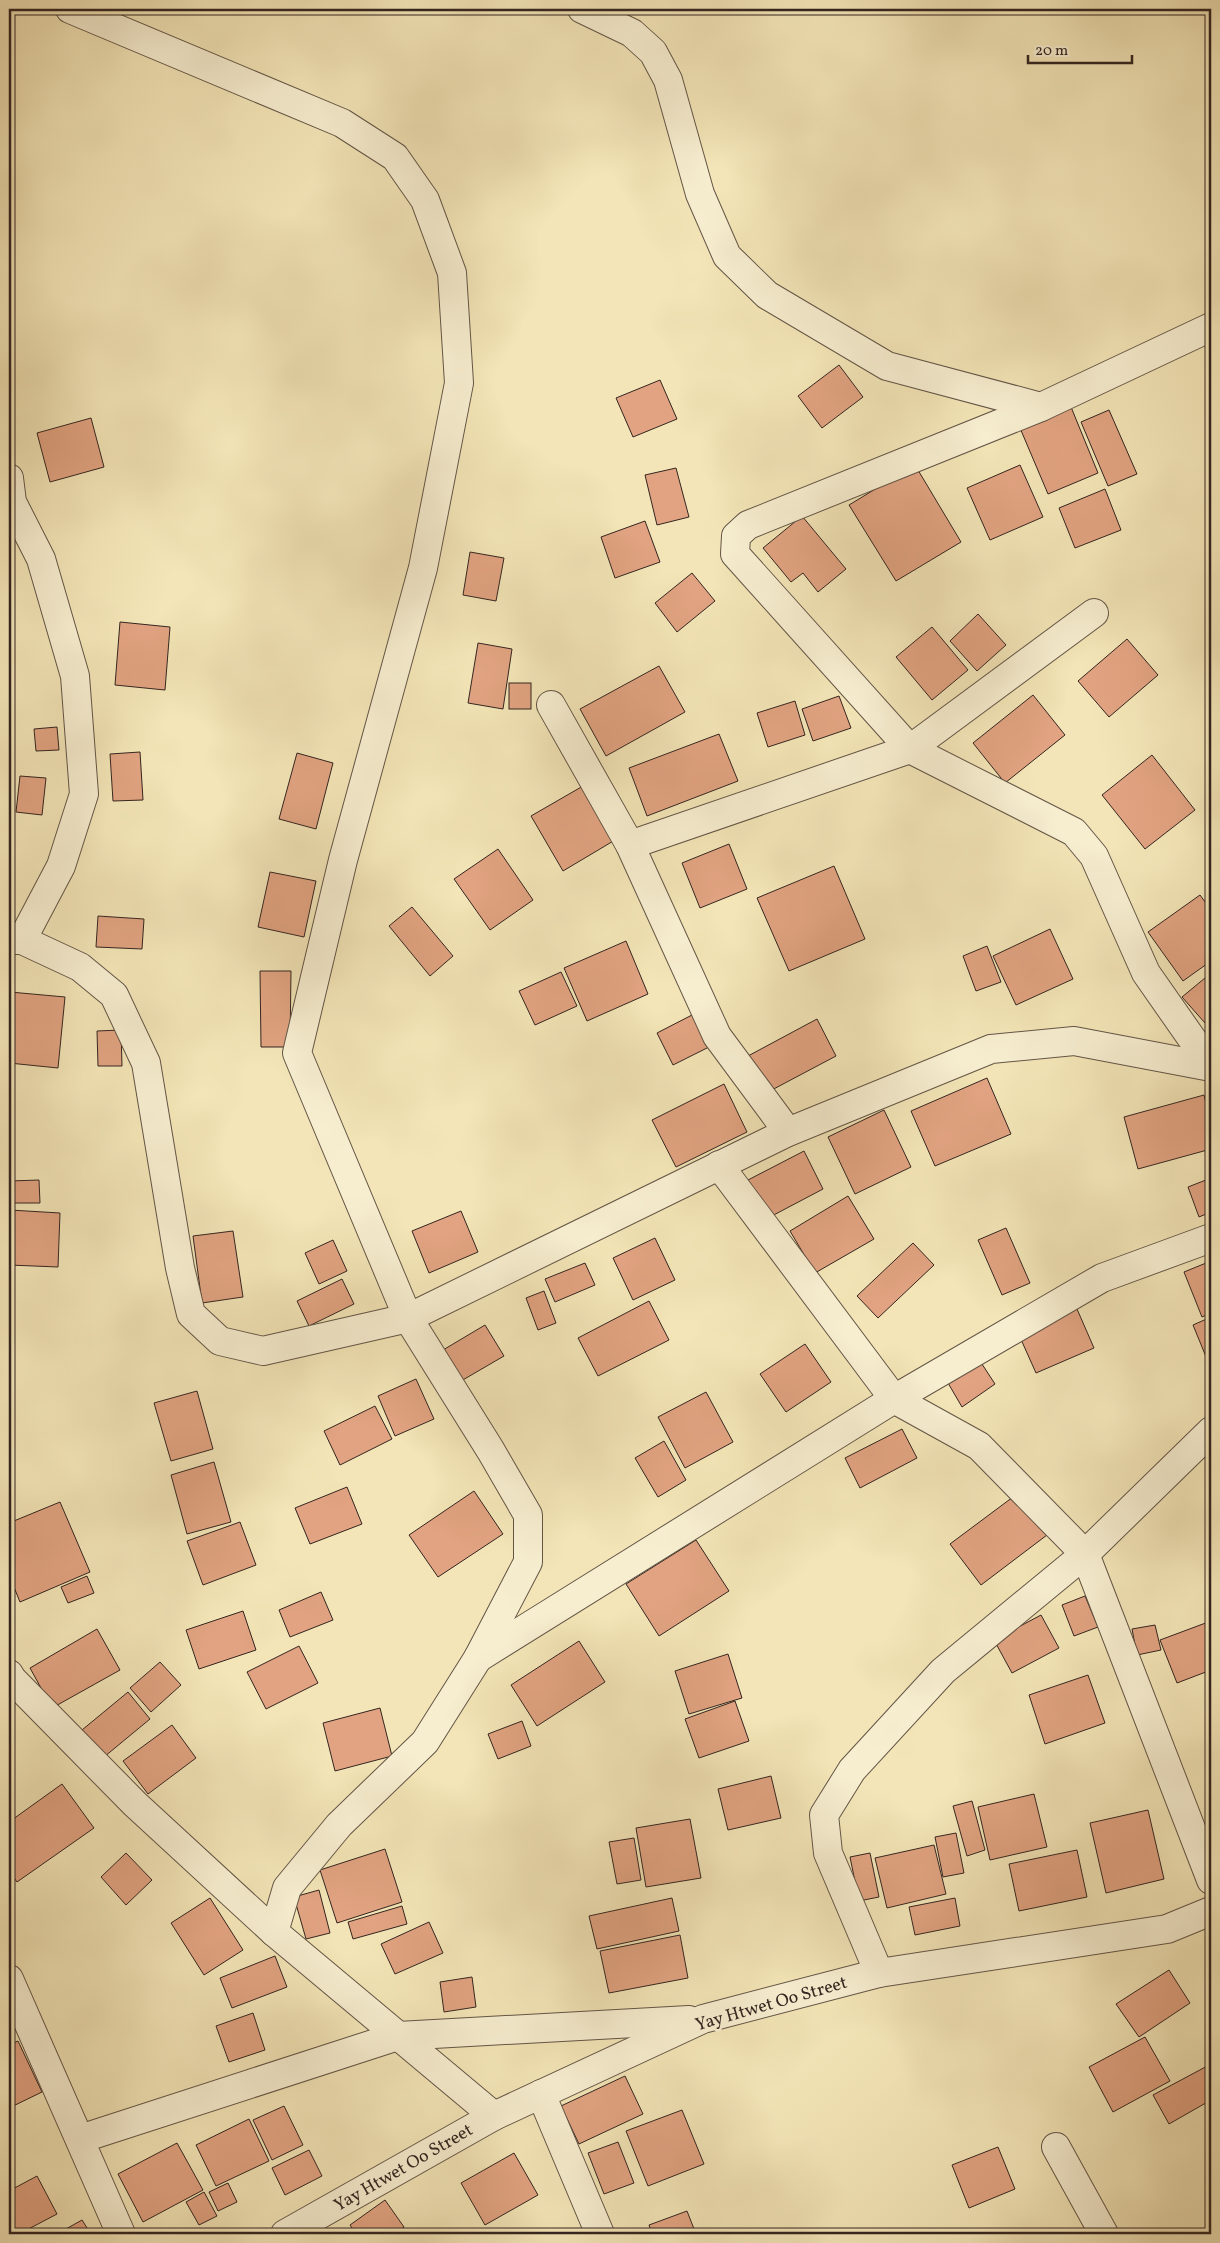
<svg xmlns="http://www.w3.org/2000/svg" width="1220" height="2243" font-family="Vollkorn,serif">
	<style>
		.building { fill: #e1a381; stroke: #332520 }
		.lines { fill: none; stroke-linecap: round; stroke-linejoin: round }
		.street-casing { stroke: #635546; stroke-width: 30 }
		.street { stroke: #f7eed0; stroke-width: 28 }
		.labels { text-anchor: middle; stroke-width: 5; stroke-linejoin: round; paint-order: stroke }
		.street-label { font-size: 18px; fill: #332520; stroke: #f7eed0 }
	</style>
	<rect width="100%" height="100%" fill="#f3e5b7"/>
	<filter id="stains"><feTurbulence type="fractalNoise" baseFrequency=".004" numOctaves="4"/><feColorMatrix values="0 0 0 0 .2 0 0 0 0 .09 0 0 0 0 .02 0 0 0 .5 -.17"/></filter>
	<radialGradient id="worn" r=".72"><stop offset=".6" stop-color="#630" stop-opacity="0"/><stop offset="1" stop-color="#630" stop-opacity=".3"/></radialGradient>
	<g class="building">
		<polygon points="839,365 863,397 822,428 798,396"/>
		<polygon points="660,380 677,419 633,437 616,398"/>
		<polygon points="1071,407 1098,473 1048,494 1020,428"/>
		<polygon points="1109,410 1137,474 1108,486 1081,422"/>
		<polygon points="91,418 104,467 50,482 37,433"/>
		<polygon points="915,465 961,542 896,581 849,505"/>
		<polygon points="1020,465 1043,517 990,540 967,488"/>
		<polygon points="676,468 689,517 657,525 645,475"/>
		<polygon points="1105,489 1121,530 1075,548 1059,508"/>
		<polygon points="802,516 846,569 818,592 803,573 791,582 763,548"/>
		<polygon points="645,521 660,562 615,578 601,537"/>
		<polygon points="470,552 504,558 496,601 463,595"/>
		<polygon points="692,573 715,601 677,632 655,603"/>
		<polygon points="978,614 1006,645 977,671 950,641"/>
		<polygon points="120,622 170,627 165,690 115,685"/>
		<polygon points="932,627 968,670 932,700 896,657"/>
		<polygon points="1127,639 1158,675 1109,717 1078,681"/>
		<polygon points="478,643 512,649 503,709 468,703"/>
		<polygon points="659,666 685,712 606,756 580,709"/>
		<rect x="509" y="683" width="22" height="26"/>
		<polygon points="1033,695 1065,735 1005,783 973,743"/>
		<polygon points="839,696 851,728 813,741 802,709"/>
		<polygon points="795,701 805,735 768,747 757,713"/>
		<polygon points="57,727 59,750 36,751 34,729"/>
		<polygon points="719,734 738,781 647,816 629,768"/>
		<polygon points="140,752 143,800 113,801 110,754"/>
		<polygon points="297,753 333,763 316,829 279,819"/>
		<polygon points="1152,755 1195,810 1145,849 1102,795"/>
		<polygon points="20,776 46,778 42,815 16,812"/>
		<polygon points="583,786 615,840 563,871 531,816"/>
		<polygon points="729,844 747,889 700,908 682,863"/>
		<polygon points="498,849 533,900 490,930 454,879"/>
		<polygon points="834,866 865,939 789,971 757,898"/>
		<polygon points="270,872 316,881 304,937 258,927"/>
		<polygon points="1200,895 1211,910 1211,961 1183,981 1148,932"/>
		<polygon points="412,907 453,956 430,976 389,926"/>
		<polygon points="98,916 144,919 142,949 96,947"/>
		<polygon points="1050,929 1073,979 1016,1005 993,956"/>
		<polygon points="626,941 648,994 587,1021 564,968"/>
		<polygon points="987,946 1001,982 976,991 963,956"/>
		<polygon points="260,971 291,971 290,1047 261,1047"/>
		<polygon points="561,972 577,1006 535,1025 519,991"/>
		<polygon points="1211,973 1211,1018 1205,1023 1182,997"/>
		<polygon points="10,992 65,997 58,1068 9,1063"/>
		<polygon points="692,1015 709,1047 673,1065 657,1033"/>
		<polygon points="817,1019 836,1056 768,1092 748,1056"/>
		<polygon points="121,1030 122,1066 98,1066 97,1031"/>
		<polygon points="987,1078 1011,1134 935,1166 911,1111"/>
		<polygon points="724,1084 747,1132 676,1167 652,1120"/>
		<polygon points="1204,1095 1211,1123 1211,1149 1138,1169 1124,1117"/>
		<polygon points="884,1110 911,1167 855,1194 828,1137"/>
		<polygon points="804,1151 823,1189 768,1218 748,1180"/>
		<polygon points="1211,1178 1211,1212 1199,1217 1188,1187"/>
		<polygon points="39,1180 40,1203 9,1203 9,1181"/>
		<polygon points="848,1196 874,1239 815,1273 790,1231"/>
		<polygon points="10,1210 60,1213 58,1267 9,1265"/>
		<polygon points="461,1211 478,1252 429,1273 412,1231"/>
		<polygon points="1006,1228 1030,1283 1002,1295 978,1240"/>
		<polygon points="233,1231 243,1297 202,1303 193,1236"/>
		<polygon points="655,1238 675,1280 633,1300 613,1258"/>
		<polygon points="333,1240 347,1271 319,1284 305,1253"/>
		<polygon points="913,1243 934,1265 878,1318 857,1296"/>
		<polygon points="1211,1261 1211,1313 1202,1317 1184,1272"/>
		<polygon points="585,1263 595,1285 555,1302 545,1279"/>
		<polygon points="342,1279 354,1304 309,1326 297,1301"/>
		<polygon points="544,1291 556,1323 538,1330 526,1298"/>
		<polygon points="649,1301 669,1340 598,1376 578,1338"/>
		<polygon points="1077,1309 1094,1348 1036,1373 1019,1335"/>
		<polygon points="1211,1317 1211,1369 1193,1325"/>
		<polygon points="485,1325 504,1356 461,1381 443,1350"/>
		<polygon points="805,1344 831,1382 786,1412 760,1374"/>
		<polygon points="980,1361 995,1384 962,1407 948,1383"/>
		<polygon points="416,1379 434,1419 395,1436 378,1396"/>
		<polygon points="197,1391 213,1449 171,1461 154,1403"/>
		<polygon points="706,1392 733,1442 685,1468 658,1417"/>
		<polygon points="375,1406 392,1439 340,1465 324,1431"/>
		<polygon points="902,1429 917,1458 860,1488 845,1458"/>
		<polygon points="664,1441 686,1480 658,1497 635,1458"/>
		<polygon points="214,1462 231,1522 187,1534 171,1475"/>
		<polygon points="347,1487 362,1524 310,1544 295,1508"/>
		<polygon points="474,1491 503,1534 438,1577 409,1535"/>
		<polygon points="1017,1494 1047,1535 981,1585 950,1544"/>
		<polygon points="60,1502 90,1572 20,1602 9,1575 9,1523"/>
		<polygon points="240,1522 256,1565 203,1585 187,1541"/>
		<polygon points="696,1540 729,1591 659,1636 626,1584"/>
		<polygon points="87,1576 94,1593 68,1603 61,1587"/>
		<polygon points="321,1592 333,1620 290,1637 279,1610"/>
		<polygon points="1085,1596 1098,1627 1074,1636 1062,1605"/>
		<polygon points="243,1611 256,1650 199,1669 186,1630"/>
		<polygon points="1041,1615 1059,1648 1012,1673 994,1640"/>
		<polygon points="1211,1621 1211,1670 1177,1683 1160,1640"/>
		<polygon points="1155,1625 1161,1650 1137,1655 1132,1629"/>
		<polygon points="97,1629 120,1670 52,1708 30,1668"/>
		<polygon points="579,1641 605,1682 537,1726 511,1685"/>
		<polygon points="299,1646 318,1683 266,1709 247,1672"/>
		<polygon points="728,1654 742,1698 689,1714 675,1671"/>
		<polygon points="160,1662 181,1685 151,1712 130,1688"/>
		<polygon points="1088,1675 1105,1723 1045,1744 1029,1695"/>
		<polygon points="128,1692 150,1719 104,1757 82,1730"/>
		<polygon points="735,1701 749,1741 699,1758 685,1719"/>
		<polygon points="380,1708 392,1756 335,1771 323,1723"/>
		<polygon points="522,1721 531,1746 498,1759 488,1734"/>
		<polygon points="172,1725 196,1758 148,1794 123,1761"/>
		<polygon points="771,1776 781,1818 728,1830 718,1789"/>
		<polygon points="62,1784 94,1828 17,1882 9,1871 9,1822"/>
		<polygon points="1034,1794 1047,1847 990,1860 978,1807"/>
		<polygon points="972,1801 985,1850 967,1856 953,1806"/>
		<polygon points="1148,1810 1164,1879 1106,1893 1090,1823"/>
		<polygon points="690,1819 701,1878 646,1887 636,1828"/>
		<polygon points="956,1833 964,1873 943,1877 935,1837"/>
		<polygon points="634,1838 641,1880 617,1884 609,1842"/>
		<polygon points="934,1845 946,1894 887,1908 875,1858"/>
		<polygon points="385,1849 402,1902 337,1923 320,1870"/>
		<polygon points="1077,1850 1087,1897 1019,1911 1009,1864"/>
		<polygon points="126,1853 152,1880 126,1905 101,1877"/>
		<polygon points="870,1853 879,1897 859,1901 850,1857"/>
		<polygon points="319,1890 330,1933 306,1939 294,1897"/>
		<polygon points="210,1898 243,1950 204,1975 171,1923"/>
		<polygon points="672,1898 679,1931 597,1949 589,1916"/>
		<polygon points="955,1898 960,1926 915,1935 909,1907"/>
		<polygon points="402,1906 407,1924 353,1939 348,1922"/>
		<polygon points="429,1922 443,1953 395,1974 381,1944"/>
		<polygon points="680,1935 688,1978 609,1993 600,1951"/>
		<polygon points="275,1956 287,1987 232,2008 220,1978"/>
		<polygon points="1169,1970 1190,2003 1139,2037 1116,2004"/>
		<polygon points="472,1977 476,2007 444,2012 440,1982"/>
		<polygon points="253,2013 265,2050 229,2062 216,2026"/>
		<polygon points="1145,2037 1170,2081 1113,2112 1089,2067"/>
		<polygon points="18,2041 42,2092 9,2108 9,2045"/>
		<polygon points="1211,2064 1211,2100 1169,2124 1153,2095"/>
		<polygon points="625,2076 643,2114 579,2144 561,2106"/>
		<polygon points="284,2106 303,2145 272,2160 253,2120"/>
		<polygon points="682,2110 704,2164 648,2186 626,2131"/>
		<polygon points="249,2119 269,2161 216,2186 196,2145"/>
		<polygon points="618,2142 634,2183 604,2194 588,2153"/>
		<polygon points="177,2143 203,2190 143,2222 118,2174"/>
		<polygon points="998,2147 1015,2189 969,2208 952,2165"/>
		<polygon points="309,2150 322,2176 285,2195 272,2168"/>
		<polygon points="514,2153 538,2195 485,2225 461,2183"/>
		<polygon points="37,2176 57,2214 19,2234 9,2234 9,2191"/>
		<polygon points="228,2183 237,2202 218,2211 209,2192"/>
		<polygon points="204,2192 217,2216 199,2225 186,2202"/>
		<polygon points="385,2200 404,2227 395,2234 356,2234 350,2225"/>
		<polygon points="687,2211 696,2234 652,2234 649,2225"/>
		<polygon points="82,2220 91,2234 57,2234"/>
	</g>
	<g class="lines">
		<g class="street-casing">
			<g id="street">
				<polyline points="70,9 342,123 395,157 425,200 452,273 459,383 423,568 343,860 297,1053 408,1318 491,1451 528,1515 528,1562 478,1658 425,1742 339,1825 287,1888 274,1932"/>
				<polyline points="582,9 632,33 653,52 668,80 700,194 727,256 767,295 887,366 1041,407"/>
				<polyline points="1211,327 1041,407 748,525 736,536 735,554 910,749 1074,832 1094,856 1146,973 1211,1066"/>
				<polyline points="9,478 12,502 41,559 75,676 84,794 61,866 22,940"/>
				<polyline points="551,705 630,845 717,1036 788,1132"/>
				<polyline points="630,845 910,749 1094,613"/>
				<polyline points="9,940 22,940 80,967 114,995 146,1063 180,1268 191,1314 220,1341 263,1351 408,1318 788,1132 991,1049 1074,1041 1211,1067"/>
				<polyline points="719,1165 894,1399 979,1446 1085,1554 1211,1880"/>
				<polyline points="478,1658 894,1399 1102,1278 1211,1238"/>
				<polyline points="9,1674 12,1679 135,1804 274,1932 494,2116"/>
				<polyline points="879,1973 828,1853 824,1815 852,1770 943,1671 1085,1554 1211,1431"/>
				<polyline points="9,1979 121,2234"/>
				<polyline points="541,2094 600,2234"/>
				<polyline points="80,2139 398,2036 689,2020"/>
				<polyline points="1056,2147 1104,2234"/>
				<polyline points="285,2234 494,2116 703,2019 879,1973 1167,1929 1211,1911"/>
			</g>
		</g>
		<use href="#street" class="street"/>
	</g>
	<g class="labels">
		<g class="street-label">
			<text transform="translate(771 2003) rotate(-16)" y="6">Yay Htwet Oo Street</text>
			<text transform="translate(403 2167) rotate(-30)" y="6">Yay Htwet Oo Street</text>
		</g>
	</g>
	<rect width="1220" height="2243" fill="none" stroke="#f3e5b7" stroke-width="30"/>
	<rect x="10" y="10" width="1200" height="2223" fill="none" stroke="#332520" stroke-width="2.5"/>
	<rect x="15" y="15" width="1190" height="2213" fill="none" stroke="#332520"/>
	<path d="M1028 55v8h104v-8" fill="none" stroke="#332520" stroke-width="2.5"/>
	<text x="1035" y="55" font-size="15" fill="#332520" stroke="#f7eed0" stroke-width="4" paint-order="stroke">20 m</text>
	<rect width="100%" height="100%" filter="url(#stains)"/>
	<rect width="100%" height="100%" fill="url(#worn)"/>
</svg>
